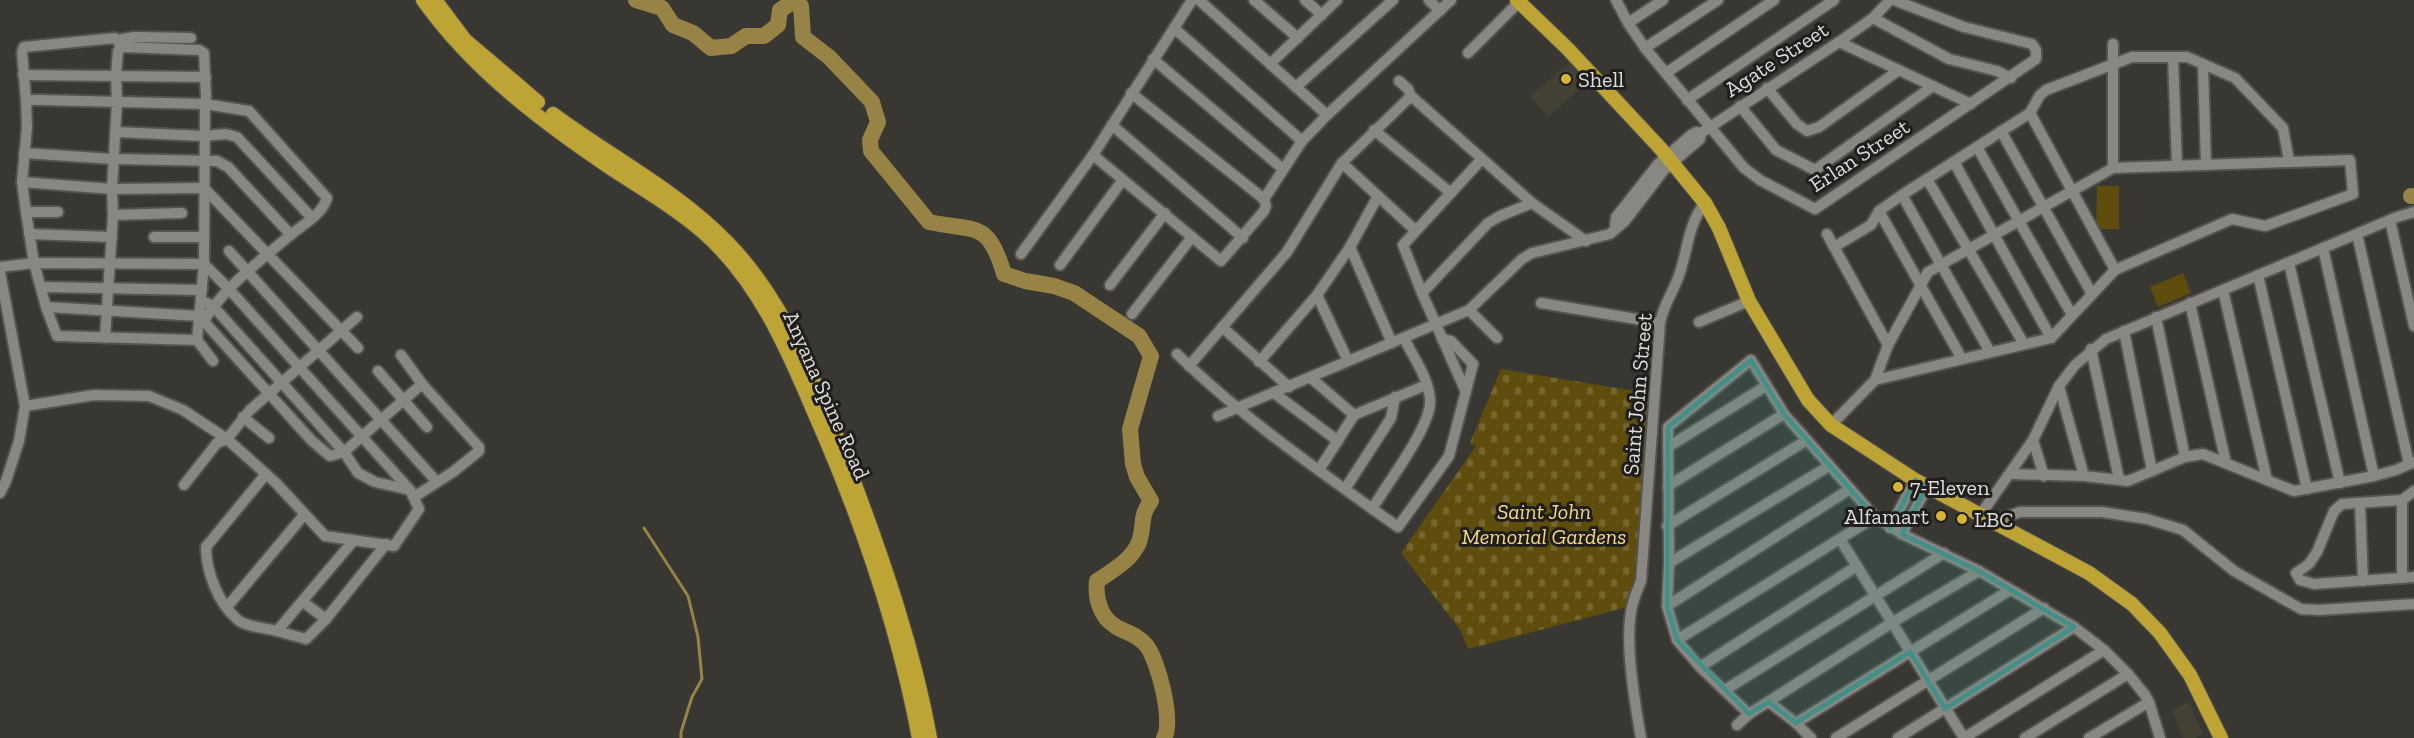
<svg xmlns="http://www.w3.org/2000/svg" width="2414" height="738" font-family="'Zilla Slab',serif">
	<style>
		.built { fill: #434034 }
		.cemetery { fill: url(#cemetery-stones) }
		.pitch { fill: #5e4d0c }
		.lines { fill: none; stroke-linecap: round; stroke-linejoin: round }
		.stream { stroke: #968345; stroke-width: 3 }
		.river { stroke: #968345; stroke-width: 16 }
		.minor-casing { stroke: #55534f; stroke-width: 14 }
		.major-casing { stroke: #55534f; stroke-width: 16 }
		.minor { stroke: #898781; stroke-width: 10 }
		.major { stroke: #bea435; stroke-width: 14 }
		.marked { fill: #439089; fill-opacity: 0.2; stroke: #439089; stroke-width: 4.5; stroke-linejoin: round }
		.poi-dot { fill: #d8b434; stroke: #1f1e1c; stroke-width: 2 }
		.labels { text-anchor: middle; stroke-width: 6; stroke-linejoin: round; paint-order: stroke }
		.street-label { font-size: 22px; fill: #deddda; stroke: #1f1e1c }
		.poi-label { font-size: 22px; fill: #deddda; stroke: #1f1e1c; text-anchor: start }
		.park-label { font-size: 22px; font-style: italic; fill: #f6d97f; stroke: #1f1e1c }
	</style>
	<defs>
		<pattern id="cemetery-stones" width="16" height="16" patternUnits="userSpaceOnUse" patternTransform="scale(1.5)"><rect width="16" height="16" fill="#5e4d0c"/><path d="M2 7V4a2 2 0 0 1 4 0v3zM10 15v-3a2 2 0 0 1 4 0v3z" fill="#75662f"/></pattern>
	</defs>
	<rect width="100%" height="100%" fill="#383731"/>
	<g class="built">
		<polygon points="1573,59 1590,80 1548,117 1530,96"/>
		<polygon points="2189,702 2203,734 2196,738 2183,738 2172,710"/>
	</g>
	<polygon class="cemetery" points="1501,369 1653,394 1640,578 1627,607 1468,649 1461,631 1401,553 1476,446 1470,443"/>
	<g class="pitch">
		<polygon points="2097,186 2119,186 2119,229 2096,229"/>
		<polygon points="2183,273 2191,293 2158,307 2150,287"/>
	</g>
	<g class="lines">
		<polyline class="stream" points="644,528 688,596 698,637 702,679 692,697 681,732 681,738"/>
		<g class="river">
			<path d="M636,0L662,8L673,25L693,33L711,48L731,46L746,36H764L778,25L780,10L793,2L801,6L803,37L829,57L872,102L878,122L870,140L871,151L929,222C975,232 988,219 1004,274L1025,281L1054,286L1074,293L1139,336L1151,356L1130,429L1133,464L1137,477L1151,501C1139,517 1145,525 1139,542C1132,560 1112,571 1097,581C1095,597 1100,617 1115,626C1126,633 1137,634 1146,645C1158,659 1174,722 1164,738"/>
			<polyline points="2411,196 2414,196"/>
		</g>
		<g class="minor-casing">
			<g id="minor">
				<polyline points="1199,0 1327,115"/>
				<polyline points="1254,0 1298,38"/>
				<polyline points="1305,0 1322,15"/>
				<polyline points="1429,0 1440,11"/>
				<polyline points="1616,0 1628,23 1645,48 1744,168 1760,180 1815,209 2036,59 2036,50 2032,44 1964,27 1894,0"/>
				<polyline points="1873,18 1949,59 1997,71 2011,78"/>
				<polyline points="1628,23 1663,0"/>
				<polyline points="1174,28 1302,141"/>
				<polyline points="118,40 134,37 191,38"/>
				<polyline points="1839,42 1971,104"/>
				<polyline points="2113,44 2113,168"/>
				<polyline points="1645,48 1718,0"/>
				<polyline points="1468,53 1519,2"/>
				<polyline points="2173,57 2177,166"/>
				<polyline points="1153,59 1283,169"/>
				<polyline points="1270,64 1337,0"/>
				<polyline points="2203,64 2206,165"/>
				<polyline points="1666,73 1774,0"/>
				<polyline points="23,75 206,77"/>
				<polyline points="1399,81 1408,89 1411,96"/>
				<polyline points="1296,87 1393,0"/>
				<polyline points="1767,88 1797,124 1807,131 1819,127 1899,70"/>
				<polyline points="1131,93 1264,199 1302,141 1327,115 1451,0"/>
				<polyline points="26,100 22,52 24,47 115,38 122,47"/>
				<polyline points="1687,100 1834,0"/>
				<polyline points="1740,106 1776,150 1815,170 1933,86"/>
				<polyline points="2030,113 2115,270"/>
				<polyline points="1112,125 1243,238"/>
				<polyline points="1374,130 1451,193"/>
				<polyline points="2001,131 2092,294"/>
				<polyline points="116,132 203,136 226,134 237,137 312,218"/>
				<polyline points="1977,147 2072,315"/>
				<polyline points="24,153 113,159 217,161 228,167 291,235"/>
				<polyline points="1093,155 1221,261 1264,211 1266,206 1264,199"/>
				<polyline points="1954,162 2051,338"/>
				<polyline points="1342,163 1414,229"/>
				<polyline points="1927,179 2024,344"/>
				<polyline points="22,182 112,189 204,188 358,348"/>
				<polyline points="1902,195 1990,352"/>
				<polyline points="1879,211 1962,359"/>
				<polyline points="26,212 58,212"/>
				<polyline points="113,215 182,213"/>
				<polyline points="2390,220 2414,326"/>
				<polyline points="1615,228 1616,217 1658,164 1691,135 1696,132 1701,133"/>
				<polyline points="29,234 112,237"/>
				<polyline points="1827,234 1888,345"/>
				<polyline points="2357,234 2409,464"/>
				<polyline points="154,237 203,237"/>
				<polyline points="1350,247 1392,343"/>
				<polyline points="1834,247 1871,225 1879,211 1902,195 2030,113 2040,95 2046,90 2132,57 2187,57 2235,78 2283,128 2289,161"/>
				<polyline points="2323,248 2374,476"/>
				<polyline points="229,251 437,482"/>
				<polyline points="1021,254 1093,155 1192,0"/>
				<polyline points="2289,263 2340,483"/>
				<polyline points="1060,265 1122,181"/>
				<polyline points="0,267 34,263 204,264 228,288 410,490 419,509 394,546 325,536 276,483 227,439 183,410 149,396 94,395 25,406"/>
				<polyline points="0,272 25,406 19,441 6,481 0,493"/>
				<polyline points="2258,275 2307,489"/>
				<polyline points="1110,285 1165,213"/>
				<polyline points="41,287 202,290"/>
				<polyline points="2223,290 2267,480"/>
				<polyline points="1422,293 1488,223 1500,216 1532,203"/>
				<polyline points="1317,295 1348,361"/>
				<polyline points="207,303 213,306 344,452 358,473 375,482 410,490"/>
				<polyline points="1541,303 1660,323"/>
				<polyline points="2190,303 2226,463"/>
				<polyline points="46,307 199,316 312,441 330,456 344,452 422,384"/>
				<polyline points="1469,310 1497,338"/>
				<polyline points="1132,314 1192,237"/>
				<polyline points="2156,317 2185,457"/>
				<polyline points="1699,322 1749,301"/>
				<polyline points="1222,327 1289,387"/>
				<polyline points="2124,331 2152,471"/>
				<polyline points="105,338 113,215 112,189 117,102 116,75 118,51 122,47 199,50 204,53 206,97 205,104 39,100 26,100 27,127 22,182 26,212 34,263 46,307 57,336 197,340 213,361"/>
				<path d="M197,340L204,264L205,104L249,111L327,198C322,215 302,225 289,236C259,262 224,287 204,321"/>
				<polyline points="2091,349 2119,479"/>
				<path d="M1177,354C1244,419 1322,473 1398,527L1449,456L1473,364L1451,341L1442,339"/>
				<polyline points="401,355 422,384 479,447 479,451 453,472 414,497"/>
				<polyline points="1259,362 1317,295 1350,247 1378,196"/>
				<polyline points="1189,366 1287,252 1342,163 1411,96 1532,203 1586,241"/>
				<polyline points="378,371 427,427"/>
				<polyline points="1311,378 1354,415 1319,470"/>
				<polyline points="2059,386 2084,476"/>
				<polyline points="1466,392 1422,293 1403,245 1481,160"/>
				<polyline points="1274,393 1338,441"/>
				<polyline points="1354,415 1426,385"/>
				<polyline points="1218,416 1469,310 1522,259 1532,253 1610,234 1625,221 1664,170 1700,139 1701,133 1839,42 1873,18 1890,0"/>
				<polyline points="243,417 269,438"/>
				<polyline points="1831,425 1875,380 1888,345 1928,272 2113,168 2350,160 2353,194 2265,226 2232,219 2115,270 2051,338 1875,380"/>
				<polyline points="2033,440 2044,476"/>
				<polyline points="1668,447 1766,386"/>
				<path d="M266,474L206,547C206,571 218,603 237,619C245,627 266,628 277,631"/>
				<polyline points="2011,474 2084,476 2128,481 2185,457 2203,454 2294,491 2374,476 2396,470 2414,462"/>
				<polyline points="184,485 217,443 227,439 250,410 357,317"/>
				<polyline points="1668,486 1784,414"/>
				<polyline points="1345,489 1391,418 1395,397"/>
				<polyline points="2414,491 2402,500 2342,504 2334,511 2317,552 2309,564 2296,573 2300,580 2314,584 2414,577"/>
				<polyline points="2402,500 2402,578"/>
				<polyline points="2360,503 2363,581"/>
				<path d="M1372,509C1387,484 1429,429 1430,403C1431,381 1413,357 1404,338"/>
				<polyline points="1981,514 2033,440 2059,386 2075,365 2106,339 2397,217 2414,212"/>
				<polyline points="1994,521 2020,512 2102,512 2147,519 2183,530 2234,571 2301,609 2319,610 2414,604"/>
				<polyline points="1667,526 1807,440"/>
				<polyline points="1890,528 1915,480"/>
				<polyline points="1902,534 1927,487"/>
				<polyline points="1840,539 1964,738"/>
				<polyline points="1669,563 1829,466"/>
				<polyline points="303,602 326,619 386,544"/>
				<polyline points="1667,606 1850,489"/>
				<polyline points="227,607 304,515"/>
				<polyline points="326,619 306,639 277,631 354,540"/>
				<polyline points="1677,640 1875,517"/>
				<polyline points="1700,667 1857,566"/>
				<polyline points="1725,690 1944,553"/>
				<polyline points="1769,702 1796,723 1811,738"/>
				<polyline points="1749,714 1700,667 1677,640 1667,606 1669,563 1668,427 1751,360 1784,414 1875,517 1902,534 1979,571 2074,627 2104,650 2128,674 2145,695 2149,702 2160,738"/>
				<polyline points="1796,723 2010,590"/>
				<polyline points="1737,725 1749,714 1893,622 1979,571"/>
				<path d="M1641,738C1635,704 1625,645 1631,612C1632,602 1637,591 1641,581L1660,323C1663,307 1670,297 1676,283C1688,257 1686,226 1705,203"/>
				<polyline points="1836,738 2044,608"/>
				<polyline points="1898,738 2074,627"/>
				<polyline points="1964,738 2104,650"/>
				<polyline points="2025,738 2128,674"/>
				<polyline points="2089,738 2149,702"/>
			</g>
		</g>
		<g class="major-casing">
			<g id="major">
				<path d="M423,0C472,69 542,122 612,169C643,189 675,208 703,232C757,279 787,348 814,412C860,516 898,626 919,738"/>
				<polyline points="435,0 465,40 538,102"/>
				<polyline points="1517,0 1567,48 1661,149 1705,203 1719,228 1749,301 1808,400 1831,425 1915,480 2089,573 2132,604 2160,633 2190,675 2221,738"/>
				<path d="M553,114C611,157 678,191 728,243C790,307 823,400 854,482C885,565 914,650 930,738"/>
			</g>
		</g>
		<use href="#minor" class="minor"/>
		<use href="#major" class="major"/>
	</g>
	<path class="marked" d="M1751,360L1784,414L1875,517L1890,528L1915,480L1927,487L1902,534L1979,571L2074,627L1945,709L1910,652L1796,723L1769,702L1749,714L1677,640L1667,606L1668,427Z"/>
	<g class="poi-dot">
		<circle cx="1566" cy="79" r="6"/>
		<circle cx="1898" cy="487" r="6"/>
		<circle cx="1941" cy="516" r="6"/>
		<circle cx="1962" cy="519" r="6"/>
	</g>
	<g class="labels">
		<g class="street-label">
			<text transform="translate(1776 59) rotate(-33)" y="8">Agate Street</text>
			<text transform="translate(1859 155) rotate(-33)" y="8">Erlan Street</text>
			<text transform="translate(1637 394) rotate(-85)" y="8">Saint John Street</text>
			<text transform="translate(827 395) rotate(66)" y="8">Anyana Spine Road</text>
		</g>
		<g class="poi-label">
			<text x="1578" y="87">Shell</text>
			<text x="1910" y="495">7-Eleven</text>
			<text x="1929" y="524" text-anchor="end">Alfamart</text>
			<text x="1974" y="527">LBC</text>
		</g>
		<g class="park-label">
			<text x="1544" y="519">Saint John<tspan x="1544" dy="25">Memorial Gardens</tspan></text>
		</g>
	</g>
</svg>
